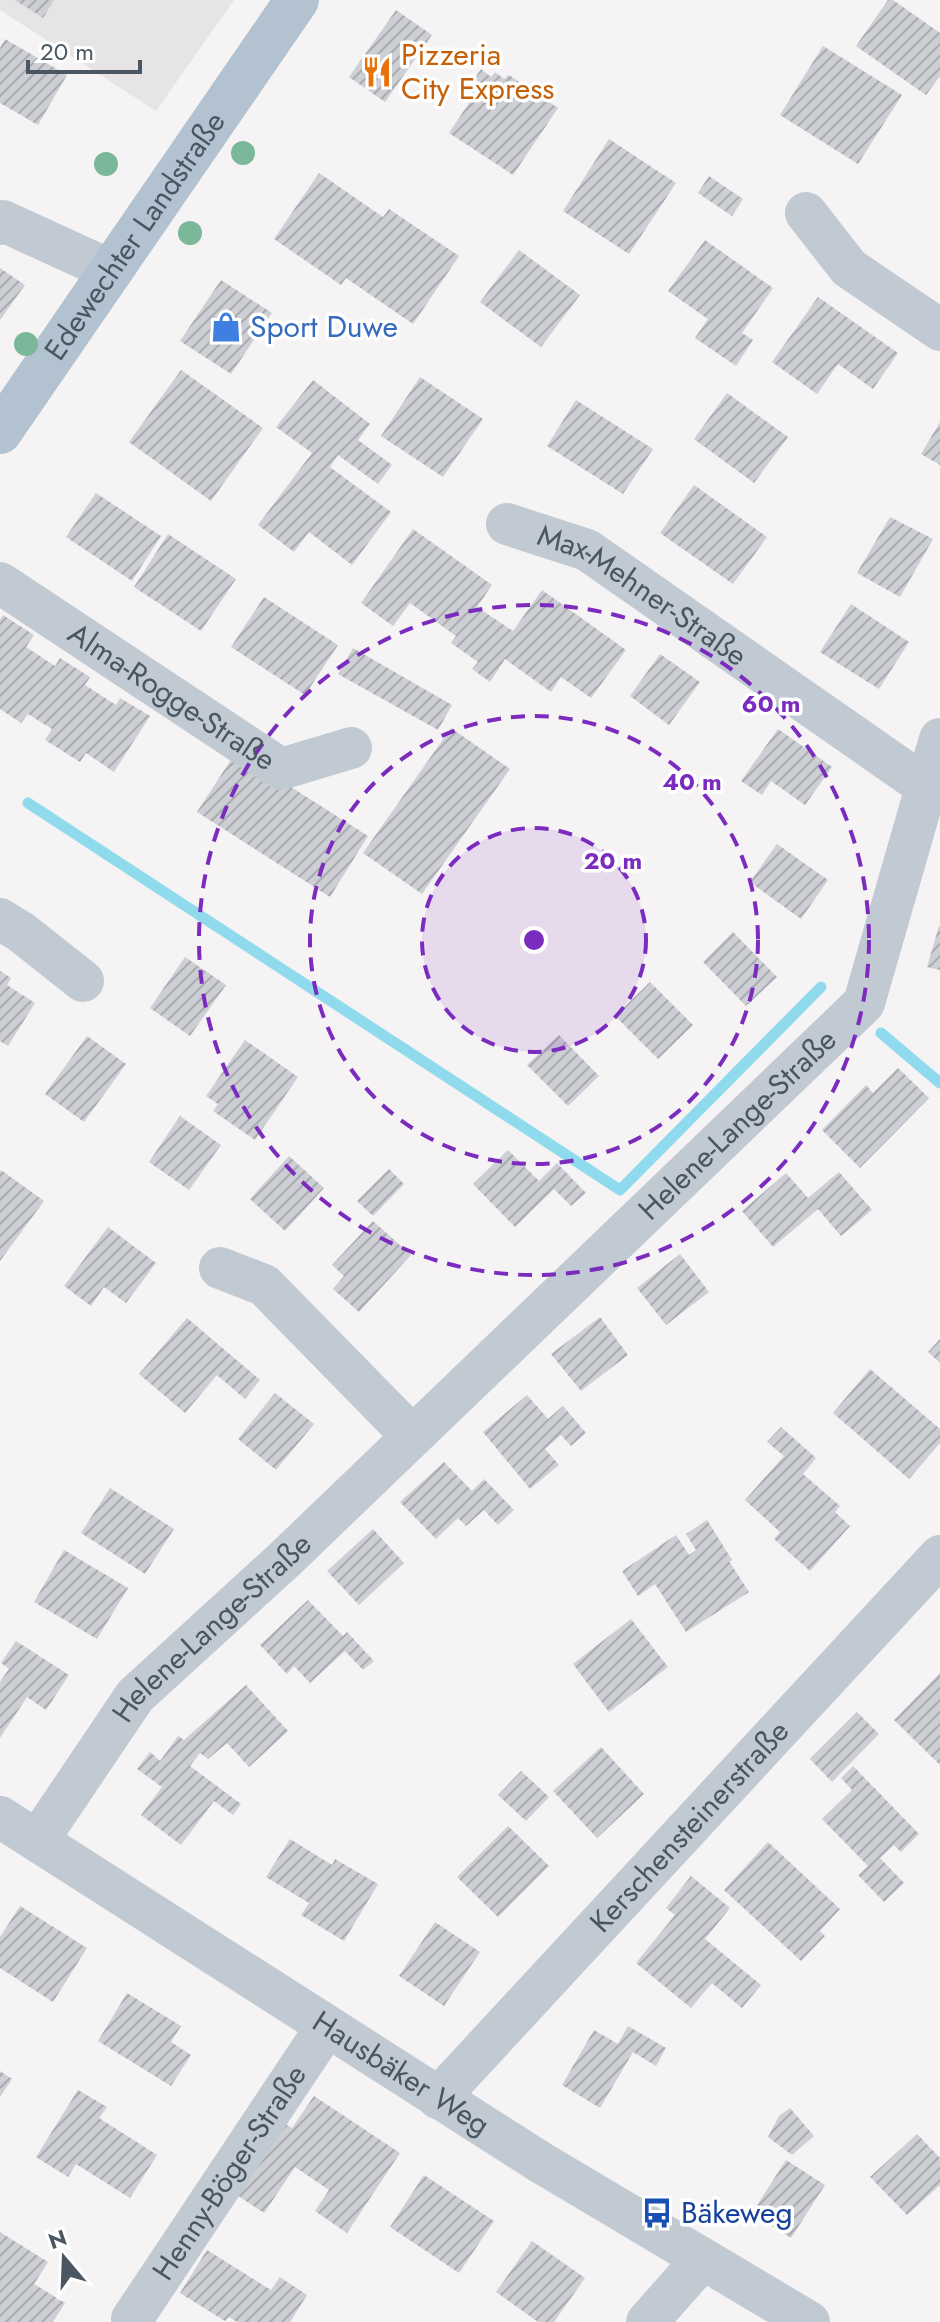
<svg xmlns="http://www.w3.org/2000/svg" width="940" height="2322" font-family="Jost,sans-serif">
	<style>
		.education { fill: #e6e4e5 }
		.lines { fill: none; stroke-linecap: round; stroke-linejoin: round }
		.stream { stroke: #90daee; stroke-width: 11 }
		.building { fill: url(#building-hatch) }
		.minor { stroke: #c1cad2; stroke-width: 42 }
		.major { stroke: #b3c2d1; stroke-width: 44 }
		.tree { fill: #7bb799 }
		.ring { fill: none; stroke: #7b2cbf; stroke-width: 4; stroke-dasharray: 14 10 }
		.labels { text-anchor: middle; stroke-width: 7; stroke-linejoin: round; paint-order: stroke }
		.food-label { font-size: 30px; fill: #c56008; stroke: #fff; text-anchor: start }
		.street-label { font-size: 30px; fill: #4a5661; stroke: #fff }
		.shop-label { font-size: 30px; fill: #366cbe; stroke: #fff; text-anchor: start }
		.transit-label { font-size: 30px; fill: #164399; stroke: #fff; text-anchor: start }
		.centre { fill: #7b2cbf; stroke: #fff; stroke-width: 4 }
		.ring-label { font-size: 24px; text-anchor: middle; font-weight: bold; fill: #7b2cbf; stroke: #fff; stroke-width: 7; stroke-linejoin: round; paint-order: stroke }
	</style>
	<defs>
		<pattern id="building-hatch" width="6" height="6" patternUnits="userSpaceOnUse" patternTransform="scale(2)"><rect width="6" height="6" fill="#cdcfd5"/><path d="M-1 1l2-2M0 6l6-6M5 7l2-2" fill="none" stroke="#a8abb0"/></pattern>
	</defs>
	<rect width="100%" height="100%" fill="#f5f3f3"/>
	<polygon class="education" points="0,0 234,0 156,111 0,10"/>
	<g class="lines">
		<g class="stream">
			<polyline points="28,803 620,1190 821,987"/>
			<polyline points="881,1033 940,1083"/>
		</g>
	</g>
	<g class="building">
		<polygon points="15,0 54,0 43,18"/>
		<polygon points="888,0 893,0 940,33 940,76 926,95 856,46"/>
		<polygon points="396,10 432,35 385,102 349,77"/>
		<polygon points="5,39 67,75 38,125 0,103 0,48"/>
		<polygon points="823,46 902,95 858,164 780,115"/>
		<polygon points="481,69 491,77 495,72 504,79 509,75 558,108 513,175 449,133 475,94 467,90"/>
		<polygon points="609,139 676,183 629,254 563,211"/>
		<polygon points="319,173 383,217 389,209 459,256 413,324 346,278 341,285 274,239"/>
		<polygon points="709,176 743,199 732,216 698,193"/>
		<polygon points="705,240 773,288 742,333 753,340 736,366 695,338 708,319 668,291"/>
		<polygon points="519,250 580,295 541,347 480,302"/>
		<polygon points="0,268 25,285 0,320"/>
		<polygon points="221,280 272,313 231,374 180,341"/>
		<polygon points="818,297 898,353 873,389 838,364 817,394 772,362"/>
		<polygon points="181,370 263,428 211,501 129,442"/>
		<polygon points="420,377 483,419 443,477 381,436"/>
		<polygon points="313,380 370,424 358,440 392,465 378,484 338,455 330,467 391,512 352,565 309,532 294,552 258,525 312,453 276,427"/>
		<polygon points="727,393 788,437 754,483 694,439"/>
		<polygon points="576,400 653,449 623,494 547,446"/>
		<polygon points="940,422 940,465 921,454"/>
		<polygon points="694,485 767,537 733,584 660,533"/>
		<polygon points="96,493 161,536 132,581 66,537"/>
		<polygon points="890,517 933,539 900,597 857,573"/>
		<polygon points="413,529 492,585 477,607 513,631 542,590 626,650 591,698 561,677 551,692 505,659 490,682 472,669 478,662 451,643 456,636 410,603 393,626 361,603"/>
		<polygon points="168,534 236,579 201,631 134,587"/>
		<polygon points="264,597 338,645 305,695 231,647"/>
		<polygon points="851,604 909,642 879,689 820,652"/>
		<polygon points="3,615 34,635 26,647 55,666 60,658 90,677 85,685 116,705 120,698 150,716 114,772 86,753 80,762 45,740 52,729 28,714 21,723 0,709 0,620"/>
		<polygon points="353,648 452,705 438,730 338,674"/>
		<polygon points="660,654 700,682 669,725 630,696"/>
		<polygon points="451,728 510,769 422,894 363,853"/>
		<polygon points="778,729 832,767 805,805 771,781 762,795 741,781"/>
		<polygon points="236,752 368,836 330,897 197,812"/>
		<polygon points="777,844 828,880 801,919 750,882"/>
		<polygon points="939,926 940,927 940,970 927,967"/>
		<polygon points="733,932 777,977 746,1006 703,962"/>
		<polygon points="185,957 226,985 190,1036 150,1008"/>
		<polygon points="0,971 11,978 7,985 35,1003 8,1046 0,1041"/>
		<polygon points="650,982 693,1025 658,1059 615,1016"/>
		<polygon points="559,1035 599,1076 568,1106 527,1065"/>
		<polygon points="87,1036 126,1064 84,1122 45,1094"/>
		<polygon points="245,1040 298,1077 255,1140 213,1111 218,1104 206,1096"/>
		<polygon points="898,1068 929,1098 860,1168 822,1130 866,1085 873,1093"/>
		<polygon points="180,1116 221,1145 189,1190 149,1162"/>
		<polygon points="508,1150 539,1181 557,1163 586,1193 571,1206 554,1189 515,1227 473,1184"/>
		<polygon points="289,1156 324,1188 285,1231 250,1199"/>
		<polygon points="389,1169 404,1184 373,1216 357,1201"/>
		<polygon points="1,1170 44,1201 0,1261 0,1172"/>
		<polygon points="839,1172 872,1210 841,1236 818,1209 773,1247 742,1211 786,1173 808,1198"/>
		<polygon points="373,1221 411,1255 359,1312 333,1289 344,1276 332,1265"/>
		<polygon points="108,1227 156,1263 126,1303 104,1287 91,1306 64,1286"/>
		<polygon points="680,1254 709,1292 666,1325 637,1288"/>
		<polygon points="600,1317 628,1355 581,1391 551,1354"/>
		<polygon points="187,1318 260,1380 245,1399 217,1375 185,1413 139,1374"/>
		<polygon points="940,1339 940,1363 928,1352"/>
		<polygon points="870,1369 940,1429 940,1443 909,1479 833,1413"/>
		<polygon points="275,1393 314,1424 276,1470 238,1439"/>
		<polygon points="527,1395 548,1419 563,1406 586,1433 571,1446 561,1435 545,1449 559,1465 530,1489 483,1432"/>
		<polygon points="781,1427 816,1458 803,1474 840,1506 835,1512 850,1526 810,1571 774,1539 780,1532 745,1500 784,1456 767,1442"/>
		<polygon points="444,1462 472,1491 484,1479 514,1510 498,1525 484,1510 466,1526 458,1518 436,1539 400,1502"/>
		<polygon points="110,1488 174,1529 145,1574 81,1533"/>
		<polygon points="707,1520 732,1560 729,1561 749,1592 686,1632 655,1584 638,1596 622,1571 676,1535 689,1555 696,1550 686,1534"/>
		<polygon points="373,1529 404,1563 359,1605 327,1571"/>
		<polygon points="64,1550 128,1588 97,1639 34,1602"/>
		<polygon points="308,1600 343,1636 347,1632 374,1661 363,1670 345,1651 310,1683 294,1666 287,1674 260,1645"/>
		<polygon points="631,1619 668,1667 609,1712 573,1664"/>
		<polygon points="16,1641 69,1675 46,1710 27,1697 0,1738 0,1682 9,1669 1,1663"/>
		<polygon points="940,1673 940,1765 894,1720"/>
		<polygon points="246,1685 288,1731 249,1767 227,1743 208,1759 200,1753 190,1766 241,1804 233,1815 214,1801 181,1845 141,1815 162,1787 137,1769 150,1752 160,1761 178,1736 184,1740"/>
		<polygon points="857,1712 879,1734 832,1782 810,1759"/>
		<polygon points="601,1747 644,1794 597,1838 553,1791"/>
		<polygon points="853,1766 919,1834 901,1852 894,1845 880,1858 904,1883 884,1902 858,1875 868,1866 822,1819 852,1790 841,1778"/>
		<polygon points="521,1771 549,1797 526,1821 498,1795"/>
		<polygon points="508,1826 549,1866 498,1917 457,1877"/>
		<polygon points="290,1839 332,1865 335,1859 378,1884 344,1941 301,1915 309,1903 266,1877"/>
		<polygon points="768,1842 840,1909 820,1931 825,1936 801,1961 724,1890"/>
		<polygon points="691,1876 730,1908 705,1939 761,1985 742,2008 712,1983 691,2008 636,1963 675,1915 666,1908"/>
		<polygon points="20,1906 87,1948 53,2002 0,1968 0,1937"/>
		<polygon points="435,1922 480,1952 444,2006 399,1976"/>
		<polygon points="127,1993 181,2026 171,2042 191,2055 171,2086 98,2041"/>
		<polygon points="628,2026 666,2048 656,2066 633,2052 600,2108 562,2085 594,2030 618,2044"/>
		<polygon points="0,2071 12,2079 0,2097"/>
		<polygon points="78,2090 107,2107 99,2118 157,2155 130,2198 76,2164 68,2177 36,2157"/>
		<polygon points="314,2096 400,2153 347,2233 315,2211 329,2190 295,2167 264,2213 228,2189 276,2118 292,2128"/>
		<polygon points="790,2108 814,2136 792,2155 768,2137 779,2116"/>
		<polygon points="917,2134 940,2158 940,2185 907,2215 870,2177"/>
		<polygon points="786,2160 825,2185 791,2238 752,2213"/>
		<polygon points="424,2175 494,2221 459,2273 390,2227"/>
		<polygon points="0,2232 48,2262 34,2284 65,2303 53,2322 0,2322"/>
		<polygon points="532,2241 585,2278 554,2322 538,2322 496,2292"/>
		<polygon points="207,2250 271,2290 280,2277 307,2295 290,2322 237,2322 229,2317 225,2321 180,2293"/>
	</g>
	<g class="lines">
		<g class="minor">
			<polyline points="806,213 849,268 940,330"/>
			<polyline points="0,224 3,221 112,271"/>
			<path id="s1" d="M507,524L587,550L927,787"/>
			<path id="s2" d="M0,583L281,769L351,748"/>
			<polyline points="0,919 21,932 83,981"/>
			<polyline points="220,1268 264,1285 412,1436"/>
			<path id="s3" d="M0,1817L540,2162L809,2322"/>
			<path id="s4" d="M38,1840L135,1696L284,1560L864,1003L940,739"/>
			<path id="s5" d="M438,2098L940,1556"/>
			<path id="s6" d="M132,2319L327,2026"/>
			<polyline points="647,2322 702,2260"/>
		</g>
		<path class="major" id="s7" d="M0,432L297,0"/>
	</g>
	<g class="tree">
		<circle cx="243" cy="153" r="12"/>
		<circle cx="106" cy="164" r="12"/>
		<circle cx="190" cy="233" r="12"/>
		<circle cx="26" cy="344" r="12"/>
	</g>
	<circle cx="534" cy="940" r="112" fill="#7b2cbf" fill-opacity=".12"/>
	<g class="ring">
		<circle cx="534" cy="940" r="112"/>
		<circle cx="534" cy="940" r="224"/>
		<circle cx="534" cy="940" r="335"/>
	</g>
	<defs>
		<g id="restaurant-bare" transform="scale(2.4)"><path d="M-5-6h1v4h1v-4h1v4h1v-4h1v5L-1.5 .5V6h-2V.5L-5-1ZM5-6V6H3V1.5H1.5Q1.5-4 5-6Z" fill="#e8710a" stroke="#fff" stroke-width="2.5" paint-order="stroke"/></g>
		<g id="shop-bare" transform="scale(2.4)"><path d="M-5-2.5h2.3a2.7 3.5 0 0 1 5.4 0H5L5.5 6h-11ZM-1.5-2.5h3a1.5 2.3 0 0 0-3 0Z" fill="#3f7fe0" stroke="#fff" stroke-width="2.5" paint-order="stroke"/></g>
		<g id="bus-bare" transform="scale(2.4)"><path d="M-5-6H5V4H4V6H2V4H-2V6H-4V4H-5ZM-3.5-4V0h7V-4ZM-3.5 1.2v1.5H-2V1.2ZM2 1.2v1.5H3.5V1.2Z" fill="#1a4fb4" stroke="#fff" stroke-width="2.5" paint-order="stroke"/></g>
	</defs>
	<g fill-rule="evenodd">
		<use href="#restaurant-bare" x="377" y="72"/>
		<use href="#shop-bare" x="226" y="327"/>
		<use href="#bus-bare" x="657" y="2213"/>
	</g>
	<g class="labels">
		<g class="food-label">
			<text x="401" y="65">Pizzeria<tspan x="401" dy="34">City Express</tspan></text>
		</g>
		<g class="street-label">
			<text dy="10" stroke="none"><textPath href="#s7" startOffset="238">Edewechter Landstraße</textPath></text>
			<text dy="10" stroke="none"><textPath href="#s1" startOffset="154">Max-Mehner-Straße</textPath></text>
			<text dy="10" stroke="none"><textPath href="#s2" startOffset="206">Alma-Rogge-Straße</textPath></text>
			<text dy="10" stroke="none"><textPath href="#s4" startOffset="1004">Helene-Lange-Straße</textPath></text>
			<text dy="10" stroke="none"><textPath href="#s4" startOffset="276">Helene-Lange-Straße</textPath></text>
			<text dy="10" stroke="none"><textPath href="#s5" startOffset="370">Kerschensteinerstraße</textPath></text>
			<text dy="10" stroke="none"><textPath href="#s3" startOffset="476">Hausbäker Weg</textPath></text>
			<text dy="10" stroke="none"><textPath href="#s6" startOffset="176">Henny-Böger-Straße</textPath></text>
		</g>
		<g class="shop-label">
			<text x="250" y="337">Sport Duwe</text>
		</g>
		<g class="transit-label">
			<text x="681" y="2223">Bäkeweg</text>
		</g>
	</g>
	<circle cx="534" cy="940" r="12" class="centre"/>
	<g class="ring-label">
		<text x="771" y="712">60 m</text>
		<text x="692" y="790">40 m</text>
		<text x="613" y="869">20 m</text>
	</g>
	<g transform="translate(64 2258) rotate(341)" stroke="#ffffff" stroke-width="6" paint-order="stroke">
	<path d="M0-6L14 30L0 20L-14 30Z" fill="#4a5661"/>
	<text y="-12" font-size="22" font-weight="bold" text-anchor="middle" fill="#4a5661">N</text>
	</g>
	<path d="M28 60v12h112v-12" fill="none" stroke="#4a5661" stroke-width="4"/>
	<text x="40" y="60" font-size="24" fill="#4a5661" stroke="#ffffff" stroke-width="6" paint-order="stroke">20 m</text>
</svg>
